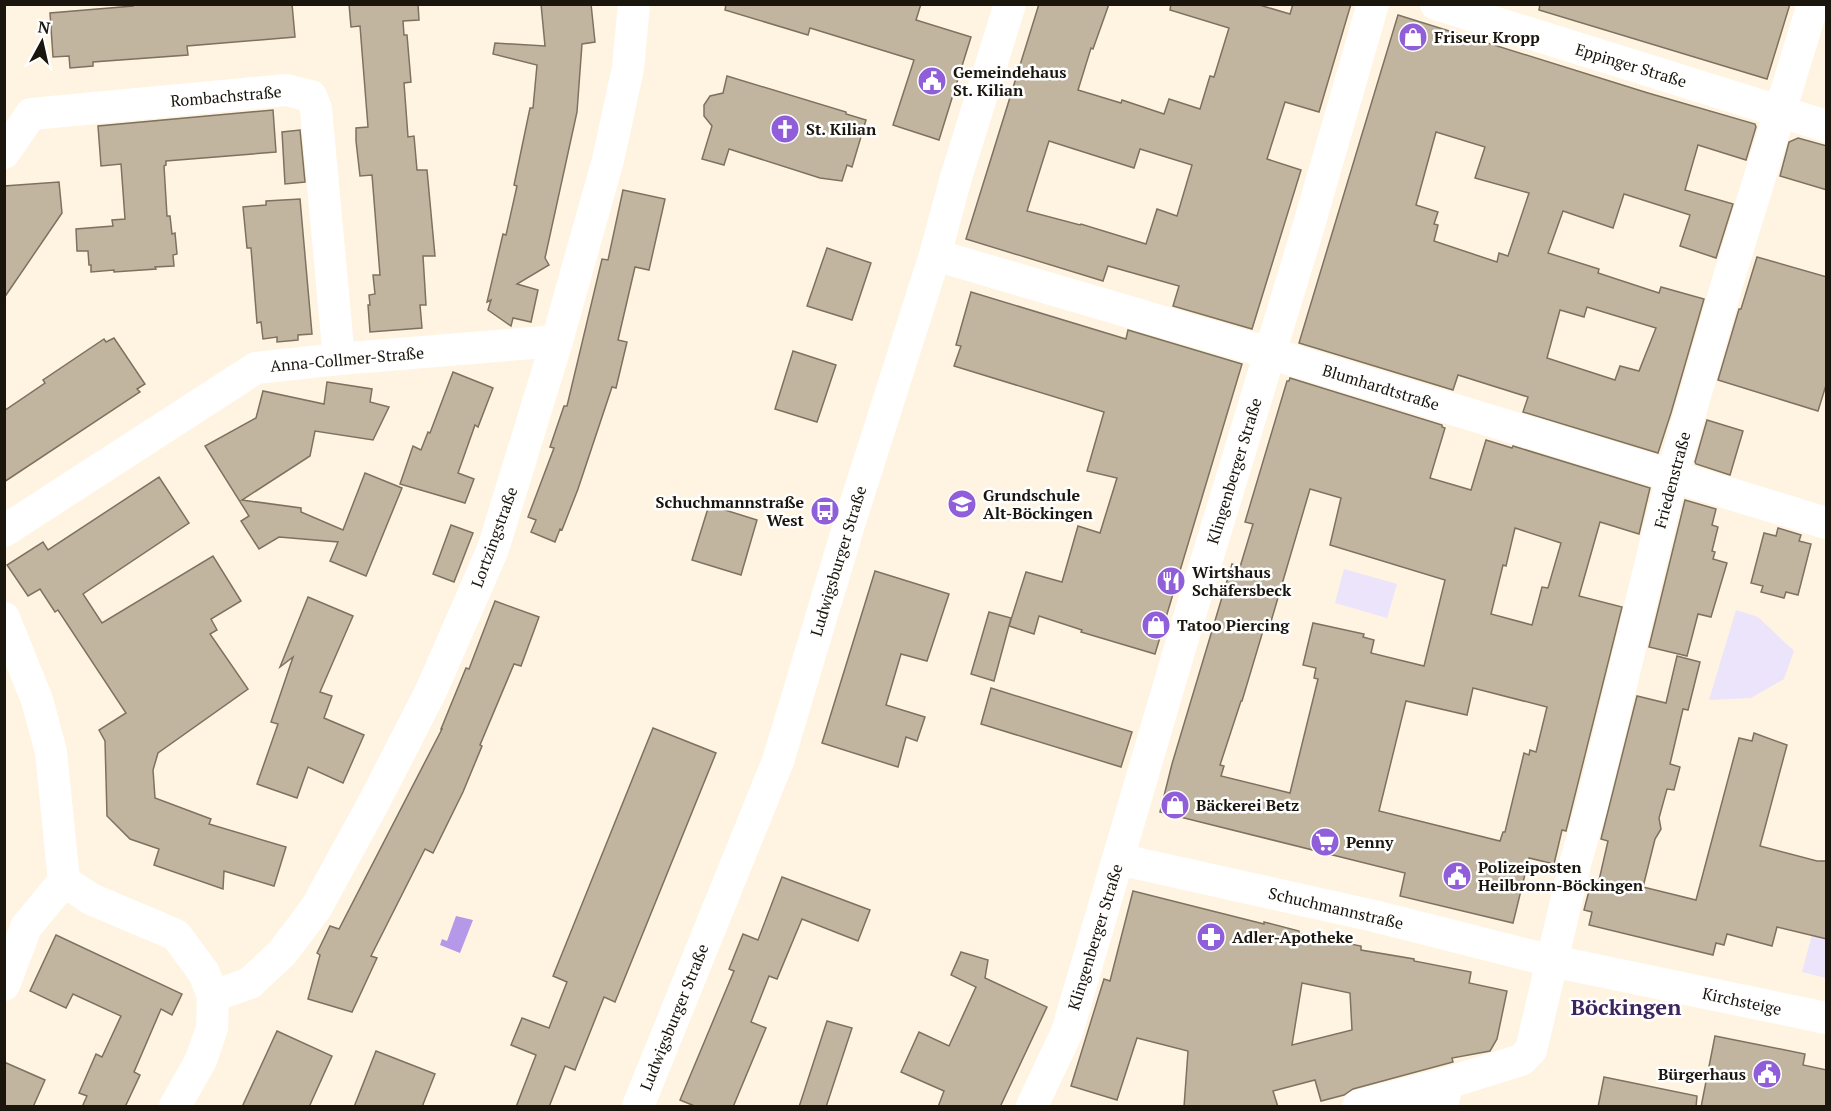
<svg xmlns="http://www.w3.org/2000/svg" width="1831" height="1111" font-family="'PT Serif',serif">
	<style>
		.green { fill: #ebe4fb }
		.water { fill: #b598e8 }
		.building { fill: #c2b5a0; stroke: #7e725f; stroke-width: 1.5; fill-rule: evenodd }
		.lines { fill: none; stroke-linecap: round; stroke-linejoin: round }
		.minor { stroke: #fff; stroke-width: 32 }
		.labels { text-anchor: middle; stroke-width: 5; stroke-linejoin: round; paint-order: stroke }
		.poi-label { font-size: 16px; font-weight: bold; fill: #1a160e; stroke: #fff; text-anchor: start }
		.street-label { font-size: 16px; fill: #1a160e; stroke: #fff }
		.district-label { font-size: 22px; font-weight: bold; fill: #3c245d; stroke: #fff }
	</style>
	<rect width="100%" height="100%" fill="#fff4e2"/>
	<g class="green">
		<polygon points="1344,569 1397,584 1387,618 1335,603"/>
		<polygon points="1736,610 1758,617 1794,651 1784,679 1751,698 1709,700"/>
		<polygon points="1826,882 1826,978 1802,972"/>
	</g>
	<polygon class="water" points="456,916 473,920 460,953 440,945 442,939 447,941"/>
	<g class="building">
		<polygon points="133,4 292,4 295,37 187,46 188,55 93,62 93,66 70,68 69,56 53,57 50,13 133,6"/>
		<polygon points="349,4 418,4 419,20 403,21 404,35 407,35 411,82 404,83 408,137 414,136 417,170 427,170 435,256 423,256 426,305 420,305 422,328 370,332 368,305 370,305 369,295 375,294 373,275 380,275 372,175 360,176 356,141 356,128 368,127 360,26 351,27"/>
		<polygon points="541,4 591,4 595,42 582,44 577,112 545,258 549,265 517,284 538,290 531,322 513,318 511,326 488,310 491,300 487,302 503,234 506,235 517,186 514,185 530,108 533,108 537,65 493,54 495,43 545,46"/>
		<polygon points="726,4 921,4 916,20 971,37 939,140 893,125 914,60 810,28 808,35 725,10"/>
		<path d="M1039,4H1109L1093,49L1091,48L1078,90L1121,103L1122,100L1164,114L1169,99L1200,109L1210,76L1214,77L1229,28L1170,10L1171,4H1256L1290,14L1293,4H1351L1319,112L1285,102L1267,159L1301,170L1252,329L1173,306L1179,286L1108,266L1103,281L966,239ZM1049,141L1134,168L1140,149L1192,165L1177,216L1157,209L1146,244L1081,224L1080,225L1027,211Z"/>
		<polygon points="1540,4 1790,4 1767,79 1539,10"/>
		<path d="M1398,15L1648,93L1755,124L1756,127L1746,160L1698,145L1685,190L1733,204L1716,258L1680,246L1690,215L1624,194L1613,228L1563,211L1548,253L1599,269L1598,273L1659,293L1661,287L1704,299L1671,413L1658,453L1523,412L1528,397L1458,375L1453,390L1299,343ZM1436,132L1485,147L1475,178L1529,193L1508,256L1499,253L1497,262L1434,241L1438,225L1434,224L1438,212L1416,205ZM1587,307L1656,328L1639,371L1620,366L1615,380L1547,358L1560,310L1584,317Z"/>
		<polygon points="727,76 846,112 846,114 866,120 852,167 847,165 842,181 820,178 729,149 724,165 702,159 712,126 704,116 704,105 710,96 723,93"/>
		<polygon points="273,110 276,152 166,161 166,165 164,166 167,216 170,216 172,234 175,233 177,254 173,255 174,266 155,267 156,269 114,272 114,270 91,272 91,265 89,265 88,251 77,251 76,229 113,226 112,220 125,219 121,164 101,166 98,126"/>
		<polygon points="300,130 305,182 285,184 282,132"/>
		<polygon points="1798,138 1827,146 1827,190 1780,176 1789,142"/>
		<polygon points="59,182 62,213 4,298 4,186"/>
		<polygon points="623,190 665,199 649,270 635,267 618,340 627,342 616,388 612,387 578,489 562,530 560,529 555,542 531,532 536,520 528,517 554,448 550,447 564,406 567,406 602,259 608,260"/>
		<polygon points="300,199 312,334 298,335 298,340 277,342 277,337 263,339 261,322 257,323 251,248 247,248 243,207 266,205 266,201"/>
		<polygon points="827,248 871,263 852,320 807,306"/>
		<polygon points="1757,257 1827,277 1827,382 1818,411 1718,380 1739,309 1741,309"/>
		<polygon points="971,292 1126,339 1128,330 1242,364 1155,654 1081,632 1082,630 1039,616 1034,634 1009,626 1026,572 1062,582 1078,526 1100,533 1117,478 1087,471 1104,412 954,366 961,346 956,345"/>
		<polygon points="114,338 145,384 137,389 140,392 4,482 4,411 45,383 43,380 104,339 106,342"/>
		<polygon points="793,351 836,365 817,422 775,409"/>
		<polygon points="453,372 493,388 478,427 475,425 458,473 474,479 465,503 400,484 413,446 421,450 428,432 430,433"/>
		<path d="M1290,378L1442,425V427L1445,428L1430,478L1471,490L1486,440L1512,448L1513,446L1650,488L1639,534L1600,522L1579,596L1622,607L1566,831L1562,830L1554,864L1529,858L1513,923L1400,896L1405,873L1160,812L1172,764L1232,564L1240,567L1253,524L1245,522L1287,381H1289ZM1310,489L1341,498L1330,545L1445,580L1424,666L1371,653L1374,640L1363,637L1364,634L1313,623L1303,665L1316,668L1314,678L1318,679L1290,793L1221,776L1224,766L1220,765L1241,701H1242L1265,624L1270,625ZM1515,528L1561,543L1548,588L1542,587L1532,625L1491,614L1503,565L1506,566ZM1473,688L1547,707L1536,752L1530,750L1529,755L1524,753L1505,832H1503L1500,841L1379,811L1406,701L1467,715Z"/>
		<polygon points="327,382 372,389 370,402 389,407 373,440 315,431 310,456 242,500 301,508 301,512 343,530 365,473 402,488 366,576 330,561 338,542 279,537 259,549 241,521 249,516 205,446 256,418 263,391 324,404"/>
		<polygon points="1707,420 1743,431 1730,475 1696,464 1695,462"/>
		<polygon points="159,477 189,523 83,594 102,623 213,556 241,601 211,619 217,630 210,634 248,689 158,753 153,770 155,798 211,819 209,824 286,847 274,886 224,871 223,889 154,865 159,849 130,839 107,816 105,741 99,730 126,713 58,610 55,612 40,589 28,596 7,565 43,542 48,550"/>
		<polygon points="1685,500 1716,509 1712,525 1718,527 1712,551 1715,552 1713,559 1727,563 1711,617 1698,614 1687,656 1649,647"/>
		<polygon points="709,505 757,520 741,575 692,560"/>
		<polygon points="451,525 473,533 454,582 433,574"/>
		<polygon points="1778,528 1801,535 1799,541 1811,544 1798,595 1786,592 1784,598 1761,592 1763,586 1751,583 1764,533 1776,536"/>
		<polygon points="875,571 949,594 927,661 901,654 886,705 925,717 917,741 906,737 898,767 822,743"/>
		<polygon points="308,597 353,616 320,692 332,696 324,718 364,735 343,783 308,767 297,798 257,784 278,724 271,722 293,657 280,667"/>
		<polygon points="495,601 539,617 521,666 514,664 480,745 482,746 463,792 433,853 425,849 371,956 377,958 352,1012 308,999 320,955 317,953 330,926 339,929 442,729 441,729 466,668 469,669"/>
		<polygon points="989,612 1011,618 994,681 971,674"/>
		<polygon points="1677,656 1700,662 1688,710 1683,709 1670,764 1680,767 1674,790 1667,789 1659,818 1661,829 1655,839 1643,887 1696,900 1739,738 1752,741 1754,733 1787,745 1760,846 1817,861 1827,861 1827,939 1777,927 1772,946 1727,934 1724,945 1716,943 1713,955 1589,925 1592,912 1584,910 1590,887 1597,889 1608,841 1601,839 1637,696 1666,703"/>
		<polygon points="991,688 1132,732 1121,767 981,724"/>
		<polygon points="653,728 716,753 615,1002 604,997 575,1070 565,1066 549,1107 516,1107 536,1055 511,1045 522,1018 549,1028 567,982 553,976"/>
		<polygon points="782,877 870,910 858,941 802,919 777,979 769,976 751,1022 766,1028 733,1107 697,1107 680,1100 734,971 729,969 743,934 758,940"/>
		<path d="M1133,891L1264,924V922L1299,931V934L1361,946V950L1414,959V961L1471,972L1469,983L1507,991L1497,1039L1490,1051L1452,1058L1453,1062L1353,1089L1344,1095L1321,1101L1315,1080L1273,1091L1278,1107H1184L1188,1051L1137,1038L1117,1100L1071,1086L1104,979L1110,981ZM1302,983L1350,993L1352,1030L1292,1045Z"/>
		<polygon points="56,935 182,994 172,1015 161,1009 134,1072 140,1075 125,1107 82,1107 87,1096 79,1093 96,1054 102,1057 121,1016 73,994 66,1008 30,991"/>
		<polygon points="961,952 988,960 985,978 1047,1007 1000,1107 938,1107 944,1091 901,1072 919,1032 949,1046 976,987 951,975"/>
		<polygon points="827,1021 852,1028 826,1107 799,1107"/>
		<polygon points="277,1031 332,1056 309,1107 242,1107"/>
		<polygon points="1715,1036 1805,1054 1803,1065 1827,1070 1827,1107 1701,1107"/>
		<polygon points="376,1051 435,1074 422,1107 354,1107"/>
		<polygon points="4,1062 45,1080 33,1107 4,1107"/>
		<polygon points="1604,1077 1697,1096 1696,1107 1598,1107"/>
	</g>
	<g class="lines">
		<g class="minor">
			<polyline points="1436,4 1826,126"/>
			<polyline points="4,153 31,114 286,90 311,96 316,109 339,359"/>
			<polyline points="935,255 1269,353 1826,523"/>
			<polyline points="4,531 256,368 339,359 557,341"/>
			<polyline points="4,618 37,700 51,752 64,881 91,899 176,935 204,973 213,996 212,1028 201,1060 175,1106"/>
			<polyline points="1118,859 1374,916 1552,961 1826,1018"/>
			<polyline points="4,985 26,927 64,881"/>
			<polyline points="213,996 250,983 282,953 316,908 374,802 431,691 493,549 557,341 608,160 628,68 634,4"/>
			<polyline points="638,1106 778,761 851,518 935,255 955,181 1010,4"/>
			<polyline points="1032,1106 1067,1032 1185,631 1306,235 1373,4"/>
			<polyline points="1358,1106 1447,1083"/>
			<polyline points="1442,1106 1447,1083 1521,1060 1531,1050 1575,864 1591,808 1672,476 1727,284 1813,4"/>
		</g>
	</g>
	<defs>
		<g id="shop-disc" transform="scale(1.5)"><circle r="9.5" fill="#905ed8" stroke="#fff"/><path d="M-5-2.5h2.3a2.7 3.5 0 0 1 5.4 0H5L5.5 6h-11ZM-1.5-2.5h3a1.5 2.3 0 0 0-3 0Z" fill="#fff"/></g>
		<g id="civic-disc" transform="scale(1.5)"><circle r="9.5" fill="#905ed8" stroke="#fff"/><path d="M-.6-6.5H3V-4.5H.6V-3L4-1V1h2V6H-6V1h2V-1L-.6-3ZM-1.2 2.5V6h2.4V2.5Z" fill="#fff"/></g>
		<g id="church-disc" transform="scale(1.5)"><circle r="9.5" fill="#905ed8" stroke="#fff"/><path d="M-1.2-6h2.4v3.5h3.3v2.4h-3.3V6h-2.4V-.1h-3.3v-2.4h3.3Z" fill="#fff"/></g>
		<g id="school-disc" transform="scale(1.5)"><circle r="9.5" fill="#905ed8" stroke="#fff"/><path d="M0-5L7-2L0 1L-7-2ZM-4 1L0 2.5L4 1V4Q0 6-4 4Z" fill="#fff"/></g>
		<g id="bus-disc" transform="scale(1.5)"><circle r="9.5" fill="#905ed8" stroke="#fff"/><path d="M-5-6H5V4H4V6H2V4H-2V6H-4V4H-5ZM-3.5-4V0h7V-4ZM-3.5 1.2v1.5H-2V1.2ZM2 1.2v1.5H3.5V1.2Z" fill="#fff"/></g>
		<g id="restaurant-disc" transform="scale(1.5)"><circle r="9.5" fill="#905ed8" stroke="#fff"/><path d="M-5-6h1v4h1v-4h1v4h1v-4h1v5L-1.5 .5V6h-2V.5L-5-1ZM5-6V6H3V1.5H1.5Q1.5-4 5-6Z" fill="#fff"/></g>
		<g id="supermarket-disc" transform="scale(1.5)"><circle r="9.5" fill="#905ed8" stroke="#fff"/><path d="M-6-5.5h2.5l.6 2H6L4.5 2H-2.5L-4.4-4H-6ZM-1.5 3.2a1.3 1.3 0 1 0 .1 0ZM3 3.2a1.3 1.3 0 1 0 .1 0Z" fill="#fff"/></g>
		<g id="pharmacy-disc" transform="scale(1.5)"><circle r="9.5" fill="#905ed8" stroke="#fff"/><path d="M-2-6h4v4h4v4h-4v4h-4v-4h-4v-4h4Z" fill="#fff"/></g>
	</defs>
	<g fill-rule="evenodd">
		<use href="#shop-disc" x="1413" y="37"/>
		<use href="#civic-disc" x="932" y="81"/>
		<use href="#church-disc" x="785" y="129"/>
		<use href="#school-disc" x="962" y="504"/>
		<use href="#bus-disc" x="825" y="511"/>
		<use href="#restaurant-disc" x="1171" y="581"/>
		<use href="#shop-disc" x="1156" y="625"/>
		<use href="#shop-disc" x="1175" y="805"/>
		<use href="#supermarket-disc" x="1325" y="842"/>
		<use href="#civic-disc" x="1457" y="876"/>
		<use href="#pharmacy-disc" x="1211" y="937"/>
		<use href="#civic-disc" x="1767" y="1074"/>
	</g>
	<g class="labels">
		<g class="poi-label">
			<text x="1434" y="43">Friseur Kropp</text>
			<text x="953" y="78">Gemeindehaus<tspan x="953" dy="18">St. Kilian</tspan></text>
			<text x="806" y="135">St. Kilian</text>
			<text x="983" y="501">Grundschule<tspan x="983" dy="18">Alt-Böckingen</tspan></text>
			<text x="804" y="508" text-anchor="end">Schuchmannstraße<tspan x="804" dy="18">West</tspan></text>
			<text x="1192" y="578">Wirtshaus<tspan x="1192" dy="18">Schäfersbeck</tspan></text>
			<text x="1177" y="631">Tatoo Piercing</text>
			<text x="1196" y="811">Bäckerei Betz</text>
			<text x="1346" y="848">Penny</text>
			<text x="1478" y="873">Polizeiposten<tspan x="1478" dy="18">Heilbronn-Böckingen</tspan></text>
			<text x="1232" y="943">Adler-Apotheke</text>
			<text x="1746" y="1080" text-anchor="end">Bürgerhaus</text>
		</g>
		<g class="street-label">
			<text transform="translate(1631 65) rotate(17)" y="6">Eppinger Straße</text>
			<text transform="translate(226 96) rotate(-5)" y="6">Rombachstraße</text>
			<text transform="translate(347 359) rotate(-5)" y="6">Anna-Collmer-Straße</text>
			<text transform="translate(1381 387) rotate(17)" y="6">Blumhardtstraße</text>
			<text transform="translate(1234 471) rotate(-73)" y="6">Klingenberger Straße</text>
			<text transform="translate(1672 480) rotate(-75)" y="6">Friedenstraße</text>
			<text transform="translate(494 537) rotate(-70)" y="6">Lortzingstraße</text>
			<text transform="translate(838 561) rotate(-73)" y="6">Ludwigsburger Straße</text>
			<text transform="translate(1336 908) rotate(13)" y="6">Schuchmannstraße</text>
			<text transform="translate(1095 937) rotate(-73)" y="6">Klingenberger Straße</text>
			<text transform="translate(1742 1001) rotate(12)" y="6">Kirchsteige</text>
			<text transform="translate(674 1017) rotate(-68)" y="6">Ludwigsburger Straße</text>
		</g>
		<g class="district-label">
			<text x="1626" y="1015">Böckingen</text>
		</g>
	</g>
	<rect width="1831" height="1111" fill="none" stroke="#1a160e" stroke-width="12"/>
	<g transform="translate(42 42) rotate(8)" stroke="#ffffff" stroke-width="4.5" paint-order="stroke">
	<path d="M0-4.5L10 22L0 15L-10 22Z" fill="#1a160e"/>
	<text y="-9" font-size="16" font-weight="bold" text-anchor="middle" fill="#1a160e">N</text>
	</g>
</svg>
